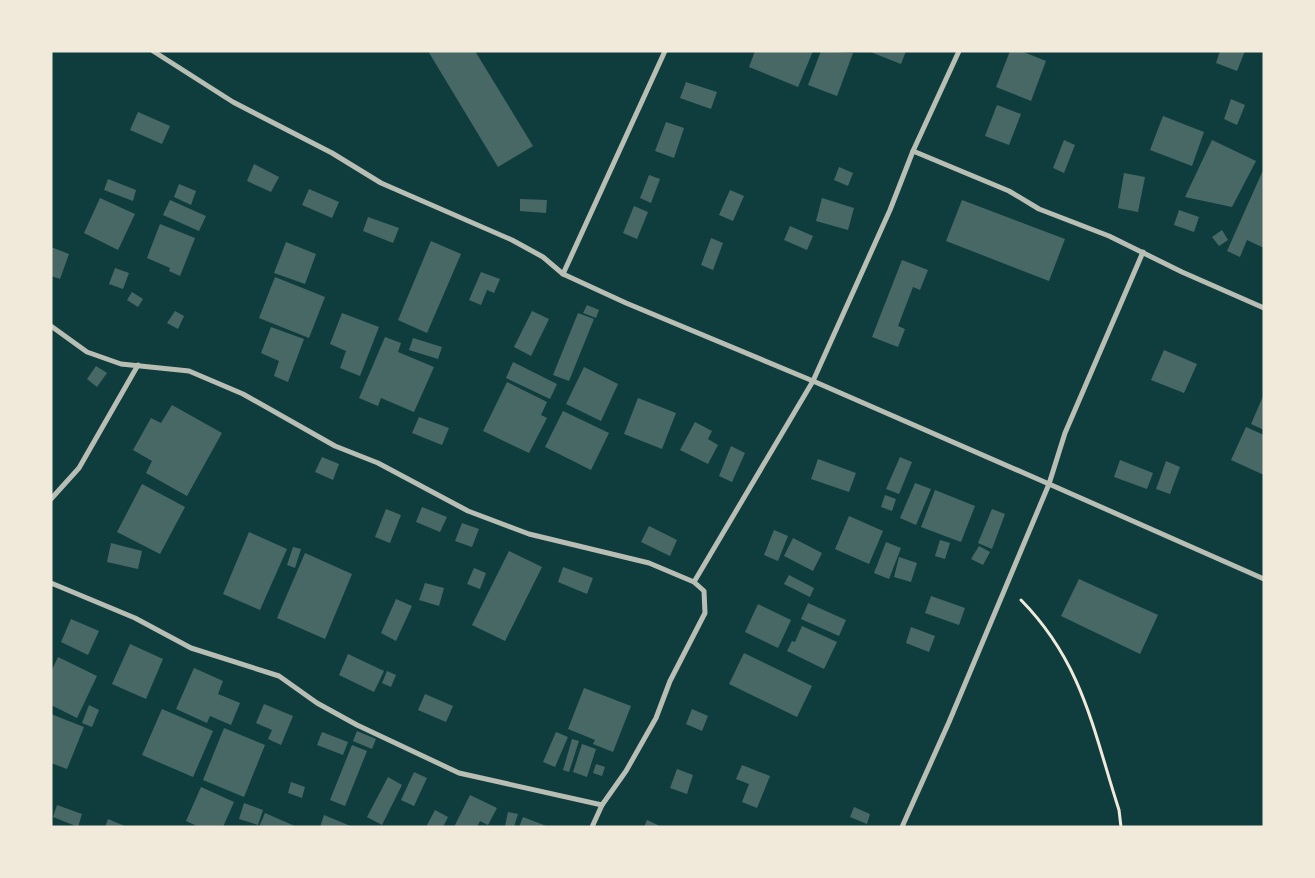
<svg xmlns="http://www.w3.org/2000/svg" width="1315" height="878" font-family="Signika,sans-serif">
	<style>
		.building { fill: #486865 }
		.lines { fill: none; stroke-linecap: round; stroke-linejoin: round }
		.path { stroke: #f1e9da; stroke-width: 3 }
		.minor { stroke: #b8beb3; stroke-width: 5 }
	</style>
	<rect width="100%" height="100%" fill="#0f3d3e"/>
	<g class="building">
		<polygon points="428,51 475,51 533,146 498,167"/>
		<polygon points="755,51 813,51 798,87 749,67"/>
		<polygon points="821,51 853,53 837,96 808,85"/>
		<polygon points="868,51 906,51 901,64"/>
		<polygon points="1010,51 1021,51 1046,61 1031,101 996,87"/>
		<polygon points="1220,51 1245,51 1237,71 1216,63"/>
		<polygon points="686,82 717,92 711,109 680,98"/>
		<polygon points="1231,99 1245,105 1237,125 1224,119"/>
		<polygon points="997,105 1021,114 1009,145 985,136"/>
		<polygon points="138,112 170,126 162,144 130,130"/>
		<polygon points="1163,116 1204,132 1192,166 1150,150"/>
		<polygon points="666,122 684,128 674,158 655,151"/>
		<polygon points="1064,140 1075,145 1064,173 1053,168"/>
		<polygon points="1212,140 1256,161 1232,207 1185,197"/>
		<polygon points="254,164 279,177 271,192 247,181"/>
		<polygon points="839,167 853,173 848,186 834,180"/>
		<polygon points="1264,168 1264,248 1247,240 1240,257 1227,251"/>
		<polygon points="1124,173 1145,177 1138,212 1118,208"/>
		<polygon points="649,175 660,179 651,203 640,198"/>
		<polygon points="108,179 136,190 133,201 104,190"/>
		<polygon points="179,184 196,191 191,205 174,197"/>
		<polygon points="309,189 339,202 332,218 302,205"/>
		<polygon points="730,190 744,196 733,221 719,215"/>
		<polygon points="100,198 135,214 118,250 84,233"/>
		<polygon points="822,198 854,208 848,230 816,221"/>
		<polygon points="520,199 547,200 546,213 520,211"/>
		<polygon points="170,200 206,216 199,231 163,215"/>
		<polygon points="962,200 1065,239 1049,281 946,241"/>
		<polygon points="634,206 648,212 637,239 623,233"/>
		<polygon points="1179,210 1199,217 1194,232 1174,225"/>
		<polygon points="368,217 399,228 393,243 363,231"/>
		<polygon points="160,224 195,238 180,276 169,271 170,268 147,258"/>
		<polygon points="790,226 813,236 807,250 784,240"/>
		<polygon points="1222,230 1228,240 1219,246 1212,237"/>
		<polygon points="711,238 723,243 713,270 701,265"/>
		<polygon points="431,241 461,254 427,333 398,320"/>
		<polygon points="286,242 316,254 305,284 274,273"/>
		<polygon points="51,247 69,254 60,279 51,276"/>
		<polygon points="902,260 928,270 920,290 913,287 898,326 905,329 898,347 872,337"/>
		<polygon points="115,268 129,273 123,289 109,284"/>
		<polygon points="481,272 500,279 494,293 487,290 481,305 469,300"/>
		<polygon points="275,277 325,297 309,338 259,318"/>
		<polygon points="132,292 143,299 138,307 127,300"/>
		<polygon points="587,305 599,310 596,318 583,313"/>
		<polygon points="175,311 184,316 178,329 167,323"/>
		<polygon points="532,311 549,319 531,356 514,347"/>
		<polygon points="342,313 379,327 360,376 340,368 346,351 330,344"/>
		<polygon points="578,313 594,319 569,381 553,375"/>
		<polygon points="271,327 304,339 288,382 274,376 279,361 261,353"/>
		<polygon points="385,337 401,343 398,352 434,367 414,412 381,398 378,406 359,398"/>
		<polygon points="413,338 442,347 438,359 409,350"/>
		<polygon points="1164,350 1197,364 1184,393 1151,380"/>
		<polygon points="513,362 557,384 550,399 506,378"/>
		<polygon points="96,366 107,373 97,387 87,379"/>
		<polygon points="584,367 618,384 601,421 566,404"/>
		<polygon points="507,382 547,402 541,415 547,418 529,453 483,431"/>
		<polygon points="1264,394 1264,430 1251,424"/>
		<polygon points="638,398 676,413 662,449 624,434"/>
		<polygon points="172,405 222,433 187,496 146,473 152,461 133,450 151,418 161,423"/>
		<polygon points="563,411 609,433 591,470 545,447"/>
		<polygon points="419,417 449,428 442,445 412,433"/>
		<polygon points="695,422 712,431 708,439 718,445 708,464 680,450"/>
		<polygon points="1246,427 1264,435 1264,475 1231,460"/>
		<polygon points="731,446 745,453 732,482 719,476"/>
		<polygon points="322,457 339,464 333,480 315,472"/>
		<polygon points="900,457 912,462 899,494 886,489"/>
		<polygon points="818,459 856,473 849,492 811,479"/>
		<polygon points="1120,460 1153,473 1147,489 1114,477"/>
		<polygon points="1166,461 1180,467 1170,494 1156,489"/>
		<polygon points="915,483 931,489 916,525 900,518"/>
		<polygon points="142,484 185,507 160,554 117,532"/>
		<polygon points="935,490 975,506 961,542 921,527"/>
		<polygon points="885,495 896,499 892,511 881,507"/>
		<polygon points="422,507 447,517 440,532 416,522"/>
		<polygon points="386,509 401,515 390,543 375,537"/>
		<polygon points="992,509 1005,514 992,549 978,543"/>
		<polygon points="849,516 883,531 869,564 835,549"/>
		<polygon points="462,523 479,529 472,547 455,541"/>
		<polygon points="649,526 677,540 670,556 641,542"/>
		<polygon points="774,530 788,536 778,561 764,555"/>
		<polygon points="249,532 287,549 260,610 223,594"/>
		<polygon points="793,538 822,553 813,571 784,556"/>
		<polygon points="940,540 950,543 945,559 935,556"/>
		<polygon points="886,542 901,548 889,579 874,573"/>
		<polygon points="111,543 142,551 138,569 107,562"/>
		<polygon points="979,546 990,552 983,565 971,559"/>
		<polygon points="293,547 301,549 295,568 287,565"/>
		<polygon points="509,551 542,567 505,641 472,625"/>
		<polygon points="305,553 352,574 325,639 277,618"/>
		<polygon points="899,557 917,563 911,582 894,577"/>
		<polygon points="563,567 593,578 587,594 558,582"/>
		<polygon points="474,568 486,573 480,589 467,584"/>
		<polygon points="789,575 814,588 810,597 784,584"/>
		<polygon points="1079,579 1158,615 1140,654 1061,616"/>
		<polygon points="425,583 444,588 439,606 419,600"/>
		<polygon points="931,596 965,608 959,625 925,613"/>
		<polygon points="396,599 412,606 396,641 381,633"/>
		<polygon points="808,603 846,620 839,636 801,619"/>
		<polygon points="758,604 791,620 778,648 745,632"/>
		<polygon points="71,619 99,631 88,655 61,642"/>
		<polygon points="802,626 837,642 824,669 787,651 792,641 795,642"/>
		<polygon points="911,627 935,636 929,652 906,643"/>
		<polygon points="130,644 163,659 146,699 112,684"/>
		<polygon points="744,653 812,686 797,717 729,684"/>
		<polygon points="348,654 384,671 374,692 339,675"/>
		<polygon points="58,657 97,676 77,718 51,705 51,672"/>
		<polygon points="194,668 223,681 218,694 240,703 231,725 210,716 207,723 176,709"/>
		<polygon points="387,671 396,675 391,687 382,683"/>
		<polygon points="584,688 631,706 613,752 593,744 595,740 568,729"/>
		<polygon points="425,694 453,706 446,722 418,710"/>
		<polygon points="264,704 293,716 281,745 268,739 272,730 256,723"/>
		<polygon points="89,705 99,710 92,727 82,723"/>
		<polygon points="162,709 213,731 193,777 142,755"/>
		<polygon points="692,709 708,716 702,731 686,724"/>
		<polygon points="51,714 84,727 67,769 51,763"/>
		<polygon points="224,728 265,745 244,797 203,780"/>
		<polygon points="357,731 376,739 372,749 353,741"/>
		<polygon points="322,732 348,742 343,755 317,745"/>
		<polygon points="556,732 568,737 555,767 543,762"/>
		<polygon points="572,739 579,741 569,772 563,770"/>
		<polygon points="582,744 596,749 587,777 573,772"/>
		<polygon points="352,745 367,751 345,806 330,800"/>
		<polygon points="596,764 605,767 602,776 593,773"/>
		<polygon points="742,765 770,776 757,808 742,802 749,784 736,779"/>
		<polygon points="677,769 693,775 687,794 670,788"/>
		<polygon points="414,772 427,778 414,806 401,800"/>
		<polygon points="388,777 402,785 382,825 367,817"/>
		<polygon points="291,782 305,787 302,798 288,793"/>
		<polygon points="201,787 234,802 223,827 199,827 186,821"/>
		<polygon points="470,795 497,808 488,825 480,821 477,827 454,827"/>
		<polygon points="244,803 263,810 258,825 239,819"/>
		<polygon points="57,805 82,814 78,827 53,817"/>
		<polygon points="854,807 870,814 867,824 850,817"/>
		<polygon points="435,810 448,817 443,827 426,827"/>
		<polygon points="508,812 518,814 514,827 505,826"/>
		<polygon points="265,813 297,827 259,827"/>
		<polygon points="324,815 353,827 320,827"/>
		<polygon points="523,817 549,827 519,827"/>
		<polygon points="108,819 127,827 105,827"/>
		<polygon points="647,820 662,827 644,827"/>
	</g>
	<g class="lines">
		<path class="path" d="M1021,600C1083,663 1093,730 1119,810L1121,827"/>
		<g class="minor">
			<polyline points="913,151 1009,191 1039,209 1109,236 1182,272 1264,308"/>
			<polyline points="1143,252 1065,433 1049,484 1264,579"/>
			<polyline points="563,274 665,51"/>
			<polyline points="51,326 87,352 121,364 189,371 243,394 335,446 378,463 468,511 529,534 649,563 694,582"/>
			<polyline points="51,499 79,468 138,365"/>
			<polyline points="51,583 135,618 191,648 279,676 317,703 357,725 459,773 602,805 626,771 656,718 670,681 705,613 704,591 694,582 813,381 626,303 563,274 543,257 512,240 381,183 332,153 233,102 153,51"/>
			<polyline points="592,827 602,805"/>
			<polyline points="902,827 949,722 1049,484 813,381 890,210 913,151 959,51"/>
		</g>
	</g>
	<rect width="1315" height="878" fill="none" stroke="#f1e9da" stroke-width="105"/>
</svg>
